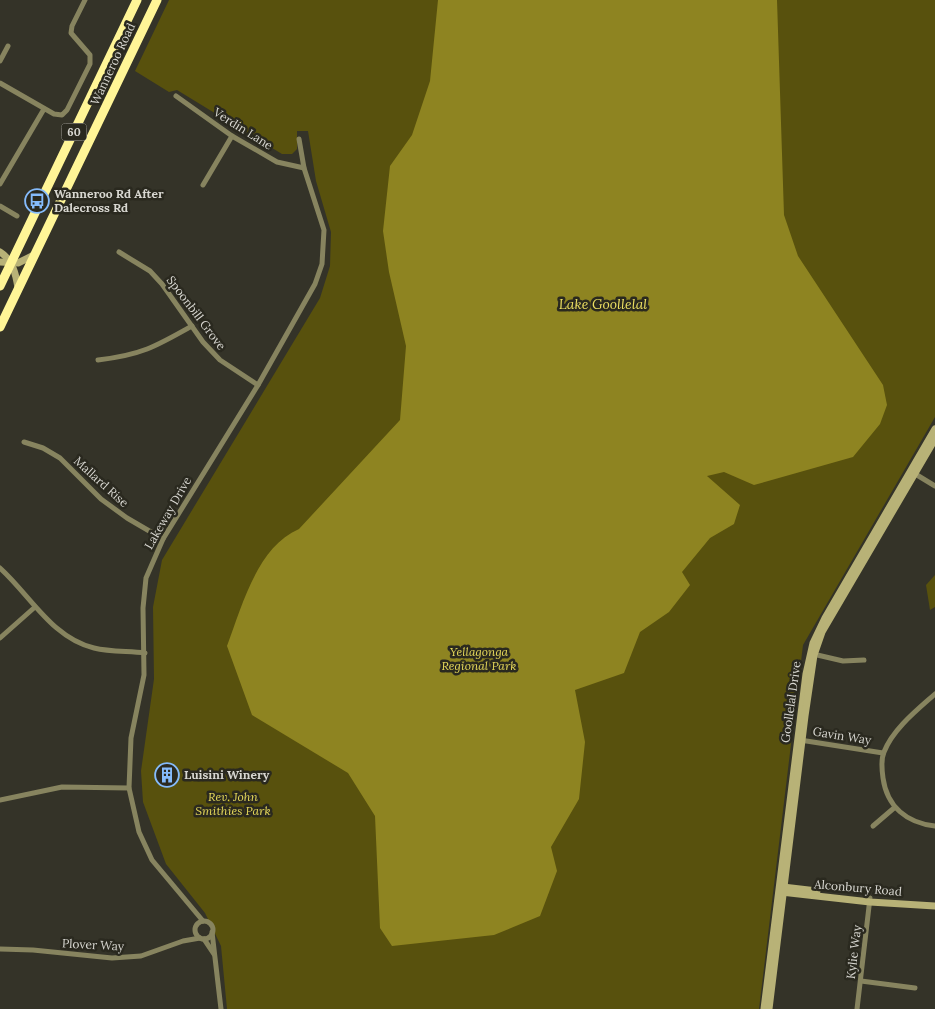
<svg xmlns="http://www.w3.org/2000/svg" width="935" height="1009" font-family="Lora,serif">
	<style>
		.green { fill: #58510d }
		.water { fill: #8e8421 }
		.lines { fill: none; stroke-linecap: round; stroke-linejoin: round }
		.street { stroke: #87845f; stroke-width: 5 }
		.secondary { stroke: #b8b277; stroke-width: 7 }
		.highway { stroke: #fff597; stroke-width: 9 }
		.labels { text-anchor: middle; stroke-width: 5; stroke-linejoin: round; paint-order: stroke }
		.shield { fill: #2a291f; stroke: #a4a39c; stroke-width: 1 }
		.shield-label { font-size: 11px; font-weight: bold; fill: #d8d7d1 }
		.street-label { font-size: 12px; fill: #d8d7d1; stroke: #2a291f }
		.poi-label { font-size: 12px; font-weight: bold; fill: #d8d7d1; stroke: #2a291f; text-anchor: start }
		.park-label { font-size: 12px; font-style: italic; fill: #e5d85a; stroke: #2a291f }
		.water-label { font-size: 14px; font-style: italic; fill: #ecdf61; stroke: #2a291f }
	</style>
	<rect width="100%" height="100%" fill="#343328"/>
	<g class="green">
		<polygon points="169,0 935,0 935,417 803,645 759,1009 227,1009 221,946 205,913 166,864 143,802 141,771 154,679 153,607 162,560 320,298 330,266 331,232 316,181 308,131 297,131 297,149 292,154 282,154 177,90 169,92 135,71"/>
		<polygon points="935,575 935,607 930,610 926,585"/>
	</g>
	<path class="water" d="M438,0H777L784,215L798,256L883,385L887,405L880,424L853,457L754,485L724,472L707,476L740,505L734,524L710,538L682,572L690,585L669,612L640,632L624,673L575,690L585,742L579,799L551,847L557,871L540,916L494,935L392,946L380,928L375,816L348,773L252,715L227,646C242,606 257,547 299,529L400,420L406,346L389,272L383,231L390,166L412,135L430,81Z"/>
	<g class="lines">
		<g class="street">
			<polyline points="0,61 8,46"/>
			<polyline points="0,83 54,114 62,115 67,110 90,64 90,55 71,33 72,26 85,0"/>
			<polyline points="176,96 232,136 277,162 304,168"/>
			<polyline points="0,184 44,109"/>
			<polyline points="203,185 232,136"/>
			<polyline points="0,206 17,216"/>
			<polyline points="119,252 150,271 162,284 203,342 220,360 258,385"/>
			<path d="M98,360C141,355 155,347 192,326"/>
			<polyline points="24,442 43,448 60,458 101,499 127,518 163,539"/>
			<polyline points="912,472 935,486"/>
			<path d="M0,568C30,595 52,638 94,648C110,652 128,651 145,653"/>
			<polyline points="0,638 35,607"/>
			<polyline points="813,654 843,661 864,660"/>
			<path d="M935,694C917,710 893,729 884,752C881,759 882,771 883,778C887,807 907,823 935,826"/>
			<polyline points="800,740 883,753"/>
			<polyline points="0,800 62,787 129,788"/>
			<polyline points="873,826 894,808"/>
			<polyline points="203,921 152,860 139,832 129,788 131,738 144,675 143,608 146,578 163,539 258,385 315,284 322,264 324,230 304,168 299,139"/>
			<circle cx="204" cy="930" r="9"/>
			<polyline points="212,932 221,1009"/>
			<polyline points="204,939 214,954"/>
			<polyline points="0,949 33,950 112,958 141,956 183,941 200,938"/>
			<polyline points="861,981 915,988"/>
			<polyline points="857,1009 870,898"/>
		</g>
		<g class="secondary">
			<path d="M0,252C13,260 16,275 18,288"/>
			<polyline points="0,262 18,263 34,255"/>
			<polyline points="783,887 817,891"/>
			<polyline points="781,892 870,902 935,906"/>
			<polyline points="764,1009 806,674 813,643 825,618 935,429"/>
			<polyline points="769,1009 805,716 814,655 822,632 935,439"/>
		</g>
		<g class="highway">
			<polyline points="0,286 137,0"/>
			<polyline points="0,327 157,0"/>
		</g>
	</g>
	<defs>
		<g id="bus-ring" transform="scale(1.25)"><circle r="9.5" fill="#2a291f" stroke="#85bbfb" stroke-width="1.5"/><path d="M-5-6H5V4H4V6H2V4H-2V6H-4V4H-5ZM-3.5-4V0h7V-4ZM-3.5 1.2v1.5H-2V1.2ZM2 1.2v1.5H3.5V1.2Z" fill="#85bbfb"/></g>
		<g id="building-ring" transform="scale(1.25)"><circle r="9.5" fill="#2a291f" stroke="#85bbfb" stroke-width="1.5"/><path d="M-4-6H4V6H1V3H-1V6H-4ZM-2.5-4.3h1.7v1.8h-1.7ZM.8-4.3h1.7v1.8H.8ZM-2.5-1h1.7V.8h-1.7ZM.8-1h1.7V.8H.8Z" fill="#85bbfb"/></g>
	</defs>
	<g fill-rule="evenodd">
		<use href="#bus-ring" x="37" y="201"/>
		<use href="#building-ring" x="167" y="775"/>
	</g>
	<g class="labels">
		<rect class="shield" x="61.5" y="123.5" width="25" height="17" rx="4"/>
		<g class="shield-label">
			<text x="74" y="136">60</text>
		</g>
		<g class="street-label">
			<text transform="translate(113 64) rotate(-65)" y="4">Wanneroo Road</text>
			<text transform="translate(243 129) rotate(32)" y="4">Verdin Lane</text>
			<text transform="translate(196 313) rotate(53)" y="4">Spoonbill Grove</text>
			<text transform="translate(101 482) rotate(42)" y="4">Mallard Rise</text>
			<text transform="translate(168 513) rotate(-60)" y="4">Lakeway Drive</text>
			<text transform="translate(791 702) rotate(-82)" y="4">Goollelal Drive</text>
			<text transform="translate(842 736) rotate(9)" y="4">Gavin Way</text>
			<text transform="translate(858 888) rotate(5)" y="4">Alconbury Road</text>
			<text transform="translate(93 945) rotate(3)" y="4">Plover Way</text>
			<text transform="translate(854 952) rotate(-83)" y="4">Kylie Way</text>
		</g>
		<g class="poi-label">
			<text x="54" y="198">Wanneroo Rd After<tspan x="54" dy="14">Dalecross Rd</tspan></text>
			<text x="184" y="779">Luisini Winery</text>
		</g>
		<g class="park-label">
			<text x="479" y="656">Yellagonga<tspan x="479" dy="14">Regional Park</tspan></text>
			<text x="233" y="801">Rev. John<tspan x="233" dy="14">Smithies Park</tspan></text>
		</g>
		<g class="water-label">
			<text x="603" y="309">Lake Goollelal</text>
		</g>
	</g>
</svg>
